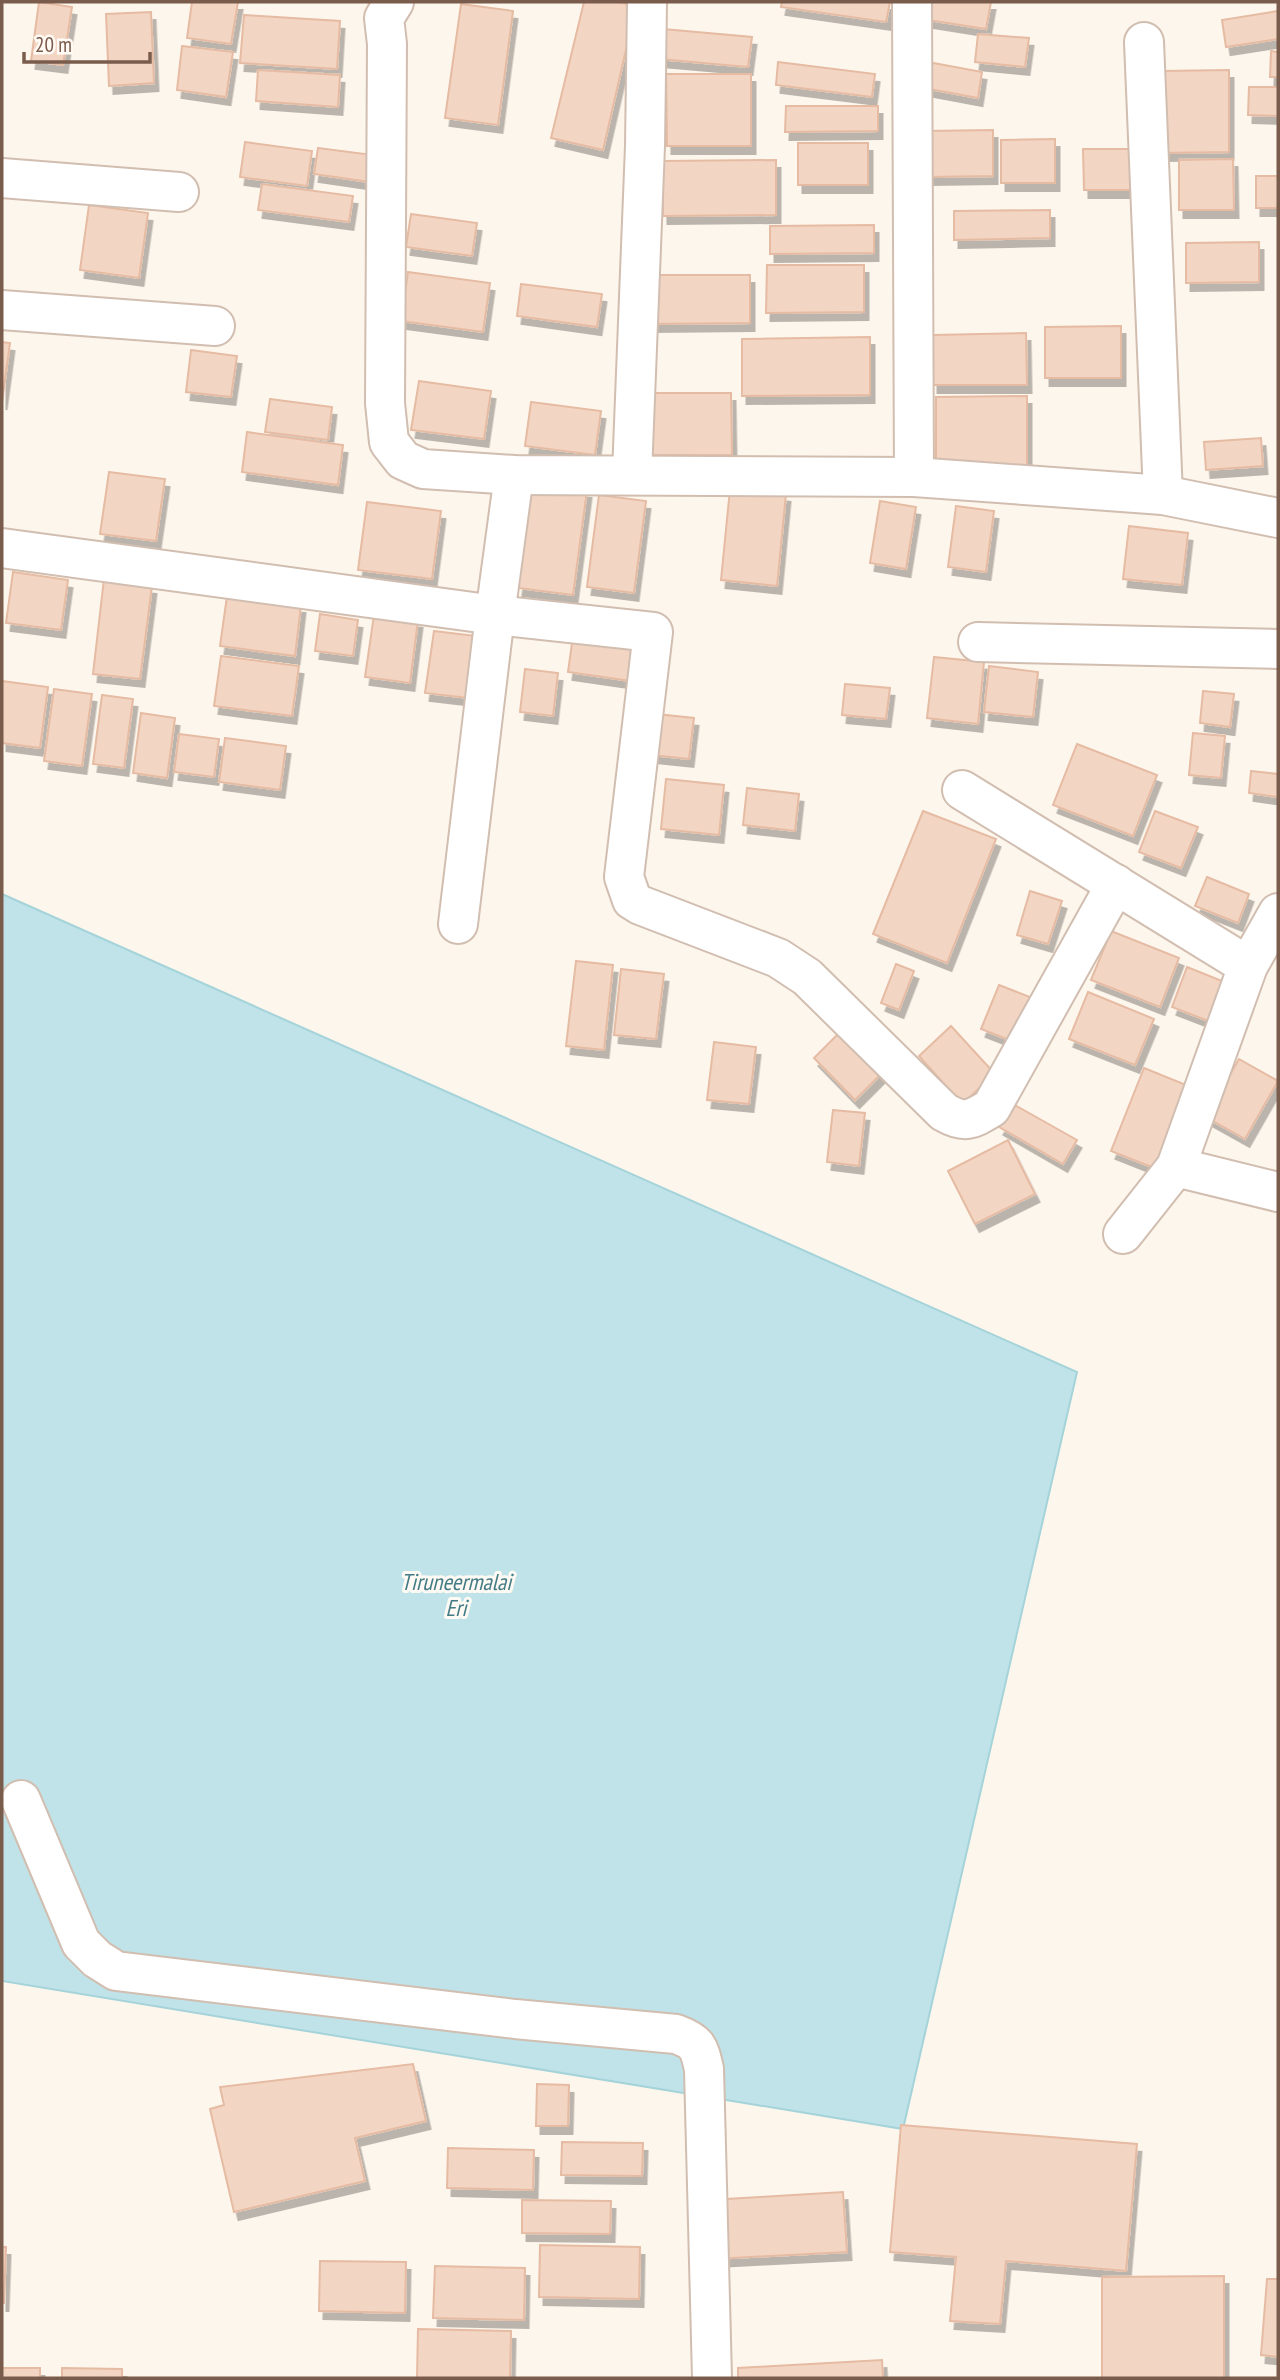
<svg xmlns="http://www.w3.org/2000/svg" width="1280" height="2380" font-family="'PT Sans Narrow',sans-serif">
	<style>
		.water { fill: #bfe3e8; stroke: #a5d3da; stroke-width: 2 }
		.building { fill: #f3d5c3; stroke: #e6bba3; stroke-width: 2; filter: url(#shadow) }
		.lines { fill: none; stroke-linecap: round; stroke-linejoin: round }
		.minor-casing { stroke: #d1beb0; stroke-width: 42 }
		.minor { stroke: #fff; stroke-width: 38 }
		.labels { text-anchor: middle; stroke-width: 6; stroke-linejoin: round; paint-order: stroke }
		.water-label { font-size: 23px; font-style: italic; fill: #437c86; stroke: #fffaf3 }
	</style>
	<defs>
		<filter id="shadow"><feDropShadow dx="4.5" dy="8" stdDeviation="0" flood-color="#0004"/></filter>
	</defs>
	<rect width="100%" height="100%" fill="#fdf6ec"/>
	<polygon class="water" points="2,894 1077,1372 903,2129 2,1981"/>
	<g class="building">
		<polygon points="39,2 72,7 63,65 31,61"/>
		<polygon points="192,2 238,2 231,44 187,38"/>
		<polygon points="584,2 618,2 636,6 603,150 551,138"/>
		<polygon points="782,2 890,2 886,22 781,7"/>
		<polygon points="925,2 991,2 986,29 922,19"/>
		<polygon points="461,4 513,11 498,125 445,118"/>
		<polygon points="1278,11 1278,39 1226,47 1222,20"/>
		<polygon points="151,12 154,83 109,86 106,14"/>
		<polygon points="244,15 340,21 337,69 240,63"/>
		<polygon points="663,29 752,37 748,67 659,59"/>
		<polygon points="978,34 1029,38 1025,67 975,62"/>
		<polygon points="182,46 233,52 226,97 177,90"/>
		<polygon points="1271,51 1278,52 1278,77 1270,77"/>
		<polygon points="778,62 875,74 872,97 776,85"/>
		<polygon points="928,62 982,72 978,98 924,88"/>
		<polygon points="258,70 340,75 338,107 256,101"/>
		<polygon points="1229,70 1229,152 1161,153 1161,71"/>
		<polygon points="666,74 751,74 751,146 667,146"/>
		<polygon points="1249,87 1278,87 1278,116 1248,115"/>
		<polygon points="786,106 878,106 878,131 785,132"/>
		<polygon points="993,130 993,176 926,177 925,131"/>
		<polygon points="1055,139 1055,183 1001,183 1001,140"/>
		<polygon points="245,142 312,151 307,186 240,177"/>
		<rect x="798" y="143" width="70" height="42"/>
		<polygon points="318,148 373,155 370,182 314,174"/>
		<polygon points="1083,149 1139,149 1139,190 1084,190"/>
		<polygon points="1233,159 1234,210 1179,210 1179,160"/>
		<polygon points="776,160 776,215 663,216 662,161"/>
		<rect x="1256" y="176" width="22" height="32"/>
		<polygon points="262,184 353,196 349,222 258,210"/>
		<polygon points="89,205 148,213 139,278 80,270"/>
		<polygon points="1050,210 1050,238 954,240 954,211"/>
		<polygon points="411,214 477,223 472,256 406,247"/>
		<polygon points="874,225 874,253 770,254 770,226"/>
		<polygon points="1259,242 1259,282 1186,283 1186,243"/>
		<polygon points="767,265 864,265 864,312 766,313"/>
		<polygon points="408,272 490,283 483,332 401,321"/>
		<polygon points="645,275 750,275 750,323 645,324"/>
		<polygon points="521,284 602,294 597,327 517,316"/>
		<polygon points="1121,326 1121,378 1045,378 1045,327"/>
		<polygon points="1026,333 1027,385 933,385 933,335"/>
		<polygon points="870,337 870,395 742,396 742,339"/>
		<polygon points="2,342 10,343 2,402"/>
		<polygon points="191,350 237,356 231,397 186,392"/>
		<polygon points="419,381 491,391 484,439 411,430"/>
		<polygon points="646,393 731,393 732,455 646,455"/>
		<polygon points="1027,396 1027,467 936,468 936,397"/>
		<polygon points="270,399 332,407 328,440 265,432"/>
		<polygon points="531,402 601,411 595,455 525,446"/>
		<polygon points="247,432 343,445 338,485 242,472"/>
		<polygon points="1261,438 1263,466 1206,470 1204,442"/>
		<polygon points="109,472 165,479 156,541 100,534"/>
		<polygon points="532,483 587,490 573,595 518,588"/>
		<polygon points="730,489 786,494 777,586 721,580"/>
		<polygon points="599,495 646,501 634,593 587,587"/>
		<polygon points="880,501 916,507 906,569 870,563"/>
		<polygon points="367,502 441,511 432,579 358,570"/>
		<polygon points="956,506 994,511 986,572 948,567"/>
		<polygon points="1129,526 1188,533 1182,585 1123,579"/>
		<polygon points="13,572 68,580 61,630 6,623"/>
		<polygon points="104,579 152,586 140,679 93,674"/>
		<polygon points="227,596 301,605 295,656 220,646"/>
		<polygon points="320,614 358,620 353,656 315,651"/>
		<polygon points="374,615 418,620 410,683 365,677"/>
		<polygon points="434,631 476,636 468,698 425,693"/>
		<polygon points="573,636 636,644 631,681 568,672"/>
		<polygon points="221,656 299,666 292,716 214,706"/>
		<polygon points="934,657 984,662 978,724 927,718"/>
		<polygon points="989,666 1038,672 1033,717 984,712"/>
		<polygon points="525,669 558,673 553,716 520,712"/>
		<polygon points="2,681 48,687 40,748 2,743"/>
		<polygon points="845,684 890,688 886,719 842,715"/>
		<polygon points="54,689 92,694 82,766 44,761"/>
		<polygon points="1203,691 1234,694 1230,727 1200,723"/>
		<polygon points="102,695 133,699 124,768 93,764"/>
		<polygon points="141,713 175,718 167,778 133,773"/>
		<polygon points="647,713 694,718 689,759 643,754"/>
		<polygon points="1193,733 1225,736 1221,778 1189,775"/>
		<polygon points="179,734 219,739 214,777 174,772"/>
		<polygon points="225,738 286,746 280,790 219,782"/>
		<polygon points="1077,744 1157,775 1133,836 1053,805"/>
		<polygon points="1251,771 1278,774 1278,797 1249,793"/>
		<polygon points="666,779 724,785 719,835 661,829"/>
		<polygon points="747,788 799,794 795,831 743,825"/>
		<polygon points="923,811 996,839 947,963 873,934"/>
		<polygon points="1155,811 1198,827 1181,868 1139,852"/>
		<polygon points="1207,877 1249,894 1238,923 1195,906"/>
		<polygon points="1030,891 1062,901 1048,944 1017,935"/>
		<polygon points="1111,931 1179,958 1160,1007 1091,980"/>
		<polygon points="576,961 613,965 604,1050 566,1046"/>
		<polygon points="896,964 914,971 899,1010 881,1003"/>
		<polygon points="1187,967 1227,983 1211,1022 1172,1007"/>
		<polygon points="621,969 664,974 656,1039 614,1035"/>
		<polygon points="999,985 1035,999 1017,1043 981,1029"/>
		<polygon points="1088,992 1154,1019 1135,1065 1069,1039"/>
		<polygon points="846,1026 887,1068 855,1100 814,1058"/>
		<polygon points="951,1026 995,1074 962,1104 919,1056"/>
		<polygon points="714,1042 756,1047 749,1104 707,1100"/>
		<polygon points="1239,1059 1278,1081 1245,1139 1206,1117"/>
		<polygon points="1144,1068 1191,1087 1159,1170 1111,1151"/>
		<polygon points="1013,1104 1077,1140 1063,1164 999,1127"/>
		<polygon points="833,1110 865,1113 859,1166 827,1162"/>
		<polygon points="1008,1140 1035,1194 975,1224 948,1171"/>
		<polygon points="413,2064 426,2121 355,2138 365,2181 234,2212 210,2109 224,2105 220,2087"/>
		<polygon points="537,2084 569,2085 568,2126 536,2126"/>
		<polygon points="901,2125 1137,2144 1126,2271 1006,2261 1000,2324 950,2321 956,2257 890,2252"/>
		<polygon points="562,2142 643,2143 642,2176 561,2175"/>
		<polygon points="448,2148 534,2150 533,2190 447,2188"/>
		<polygon points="843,2192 847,2252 714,2259 710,2200"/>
		<polygon points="522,2200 611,2201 610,2234 522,2233"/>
		<polygon points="540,2245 640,2247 639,2299 539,2297"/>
		<polygon points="2,2247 6,2247 4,2303 2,2303"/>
		<polygon points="320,2261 406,2262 405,2313 319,2311"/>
		<polygon points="435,2266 525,2268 524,2320 433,2318"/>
		<polygon points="1224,2276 1224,2378 1102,2378 1102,2277"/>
		<polygon points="1267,2279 1278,2279 1278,2357 1261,2355"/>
		<polygon points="418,2329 511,2331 510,2378 417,2378"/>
		<polygon points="882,2360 883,2378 738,2378 738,2368"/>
		<rect x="2" y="2368" width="38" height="10"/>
		<polygon points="62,2368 122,2369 122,2378 62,2378"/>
	</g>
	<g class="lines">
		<g class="minor-casing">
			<g id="minor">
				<polyline points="394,2 384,18 387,44 385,403 389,442 403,460 423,469 514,475 914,477 1163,495 1278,518"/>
				<polyline points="912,2 914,477"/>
				<polyline points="1144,42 1163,495"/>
				<polyline points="2,178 179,192"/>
				<polyline points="2,310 215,326"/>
				<polyline points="632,474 645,146 647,2"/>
				<path d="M2,548L495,615L653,632L624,877L632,900L640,905L778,958L807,977L944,1112C965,1124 971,1120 991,1108L1116,884"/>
				<polyline points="978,642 1278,649"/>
				<polyline points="962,790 1248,966"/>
				<polyline points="458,924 495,615 514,475"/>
				<polyline points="1176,1167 1278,1192"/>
				<polyline points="1123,1234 1176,1167 1248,966 1278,913"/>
				<path d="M21,1800L81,1943L97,1959L116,1971L515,2019L676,2034C698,2042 699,2047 704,2069L712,2378"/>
			</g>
		</g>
		<use href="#minor" class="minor"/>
	</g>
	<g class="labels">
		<g class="water-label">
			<text x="456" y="1590">Tiruneermalai<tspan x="456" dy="26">Eri</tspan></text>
		</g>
	</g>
	<rect width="1280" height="2380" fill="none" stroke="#7a5c4d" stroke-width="7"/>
	<path d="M24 52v10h126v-10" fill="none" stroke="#7a5c4d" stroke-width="3.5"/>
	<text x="35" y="52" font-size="21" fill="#7a5c4d" stroke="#fffaf3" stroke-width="5" paint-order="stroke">20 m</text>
</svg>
